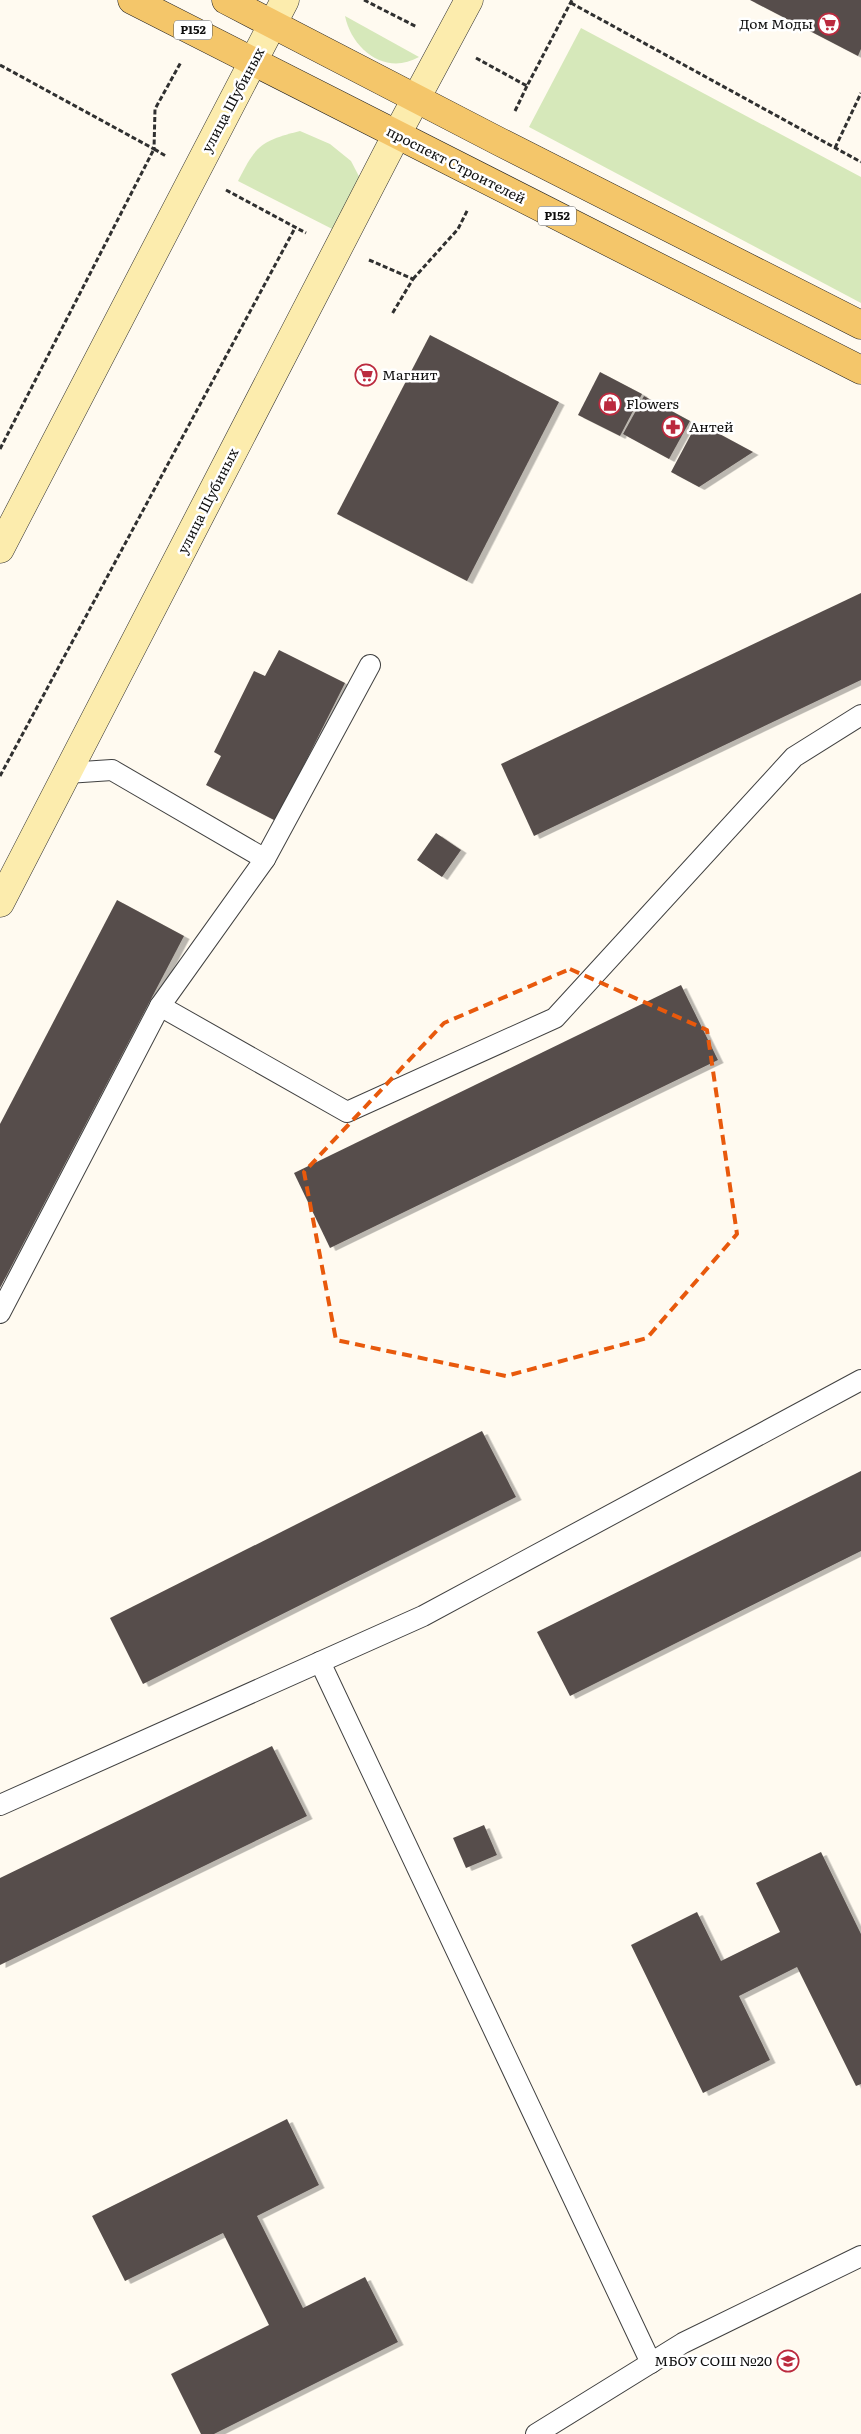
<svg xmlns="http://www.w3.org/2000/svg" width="861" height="2434" font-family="Literata,serif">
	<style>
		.green { fill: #d6e8ba }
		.building { fill: #574e4b; filter: url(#shadow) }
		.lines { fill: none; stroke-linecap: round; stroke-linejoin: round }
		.service-casing { stroke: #414141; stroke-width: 22 }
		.secondary-casing { stroke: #303030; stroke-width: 29 }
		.primary-casing { stroke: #1f1f1f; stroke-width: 29 }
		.path { stroke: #303030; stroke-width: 3; stroke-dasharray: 5 2.5; stroke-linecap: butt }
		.service { stroke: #fff; stroke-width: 20 }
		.secondary { stroke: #fcecad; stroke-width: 28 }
		.primary { stroke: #f4c66a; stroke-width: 28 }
		.marked { fill: none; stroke: #e8590c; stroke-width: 4; stroke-dasharray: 10 6; stroke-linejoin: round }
		.labels { text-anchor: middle; stroke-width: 5; stroke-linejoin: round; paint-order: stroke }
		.shield { fill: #fff; stroke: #565656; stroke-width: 1 }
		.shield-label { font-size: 12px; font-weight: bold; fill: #0e0e0e }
		.poi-label { font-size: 14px; fill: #0e0e0e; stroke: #fff; text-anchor: start }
		.street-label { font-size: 14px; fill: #0e0e0e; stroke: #fff }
	</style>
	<defs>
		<filter id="shadow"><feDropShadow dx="5.5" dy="3" stdDeviation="0" flood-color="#0004"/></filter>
	</defs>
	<rect width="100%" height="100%" fill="#fffaf0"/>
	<g class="green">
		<path d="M345,16L419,57C386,76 352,50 345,16Z"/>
		<polygon points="581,28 861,177 861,303 529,127"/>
		<path d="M300,131L330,144L351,161L364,186L346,236L238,181C256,145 261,141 300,131Z"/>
	</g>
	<g class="building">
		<polygon points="750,0 861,0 861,49 858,56"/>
		<polygon points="430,335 559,402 467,581 337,514"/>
		<polygon points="600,372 642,394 620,436 578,415"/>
		<polygon points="644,396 690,421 669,459 623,434"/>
		<polygon points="701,424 753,452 699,487 671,472 696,425"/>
		<polygon points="861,593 861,680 534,836 501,764"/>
		<polygon points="279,650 345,683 276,821 206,785 221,756 214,752 254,671 265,676"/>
		<polygon points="436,833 461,850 442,877 417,860"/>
		<polygon points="117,900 184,936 0,1288 0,1124"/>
		<polygon points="681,985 718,1060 330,1248 294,1173"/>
		<polygon points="482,1431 516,1497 143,1684 110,1618"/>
		<polygon points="861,1471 861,1551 570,1696 537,1632"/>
		<polygon points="272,1746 307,1816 0,1965 0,1878"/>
		<polygon points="484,1825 497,1855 466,1868 453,1838"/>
		<polygon points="821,1852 861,1934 861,2084 856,2086 797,1967 739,1996 770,2060 703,2093 631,1945 697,1912 721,1961 780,1932 756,1883"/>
		<polygon points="287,2119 319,2185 257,2216 303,2308 365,2277 398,2342 214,2434 201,2434 171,2374 269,2325 223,2233 125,2281 92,2216"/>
	</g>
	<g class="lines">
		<g class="service-casing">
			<g id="service">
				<polyline points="67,773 112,770 265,859"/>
				<polyline points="160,1006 347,1112 555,1018 794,757 861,715"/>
				<polyline points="0,1313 160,1006 265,859 370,665"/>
				<polyline points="320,1662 651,2363"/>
				<polyline points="0,1805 423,1616 861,1380"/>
				<polyline points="536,2434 683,2343 861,2256"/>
			</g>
		</g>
		<g class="secondary-casing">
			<g id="secondary">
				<polyline points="0,549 285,0"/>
				<polyline points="0,903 396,136 469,0"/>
			</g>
		</g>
		<g class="primary-casing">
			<g id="primary">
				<polyline points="132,0 861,370"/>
				<polyline points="226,0 500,142 861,325"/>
			</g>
		</g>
		<g class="path">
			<polyline points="364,0 417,27"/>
			<polyline points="571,3 861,162"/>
			<polyline points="476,58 527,86 572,0"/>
			<polyline points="0,65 154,149 155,109 181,62"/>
			<polyline points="515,111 527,86"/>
			<polyline points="835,148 861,93"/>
			<polyline points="226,190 306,233"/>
			<polyline points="369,260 413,279 392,314"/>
			<polyline points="413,279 458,229 468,209"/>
			<polyline points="0,449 154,149 166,156"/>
			<polyline points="0,776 295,228"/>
		</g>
		<use href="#service" class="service"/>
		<use href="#secondary" class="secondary"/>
		<use href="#primary" class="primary"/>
	</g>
	<path class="marked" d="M570,969L707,1030L737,1234L647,1338L506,1376L336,1340L304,1172L444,1023Z"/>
	<defs>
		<g id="supermarket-ring" transform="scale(1.125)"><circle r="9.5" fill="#fff" stroke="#bb2a3e" stroke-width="1.5"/><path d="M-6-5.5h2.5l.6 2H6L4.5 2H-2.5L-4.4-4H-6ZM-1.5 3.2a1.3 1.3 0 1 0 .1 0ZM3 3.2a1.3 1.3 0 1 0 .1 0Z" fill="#bb2a3e"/></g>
		<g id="shop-ring" transform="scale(1.125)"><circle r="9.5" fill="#fff" stroke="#bb2a3e" stroke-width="1.5"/><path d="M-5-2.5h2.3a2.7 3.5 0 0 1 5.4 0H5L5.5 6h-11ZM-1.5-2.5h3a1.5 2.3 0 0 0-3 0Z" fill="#bb2a3e"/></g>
		<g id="pharmacy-ring" transform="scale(1.125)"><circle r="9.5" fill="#fff" stroke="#bb2a3e" stroke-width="1.5"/><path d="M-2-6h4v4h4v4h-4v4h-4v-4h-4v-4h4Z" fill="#bb2a3e"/></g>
		<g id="school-ring" transform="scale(1.125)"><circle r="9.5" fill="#fff" stroke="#bb2a3e" stroke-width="1.5"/><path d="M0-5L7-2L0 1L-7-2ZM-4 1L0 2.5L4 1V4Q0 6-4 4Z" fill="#bb2a3e"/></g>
	</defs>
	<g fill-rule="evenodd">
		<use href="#supermarket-ring" x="829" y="24"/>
		<use href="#supermarket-ring" x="366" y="375"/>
		<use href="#shop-ring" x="610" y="404"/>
		<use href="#pharmacy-ring" x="673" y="427"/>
		<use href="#school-ring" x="788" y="2361"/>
	</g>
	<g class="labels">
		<g class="shield">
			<rect x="174" y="20.5" width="38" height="19" rx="4"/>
			<rect x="538" y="206.5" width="38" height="19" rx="4"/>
		</g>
		<g class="shield-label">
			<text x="193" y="34">Р152</text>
			<text x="557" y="220">Р152</text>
		</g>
		<g class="poi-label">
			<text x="813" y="29" text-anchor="end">Дом Моды</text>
			<text x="382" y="380">Магнит</text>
			<text x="626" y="409">Flowers</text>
			<text x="689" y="432">Антей</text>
			<text x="772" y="2366" text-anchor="end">МБОУ СОШ №20</text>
		</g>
		<g class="street-label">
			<text transform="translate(233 100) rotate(-62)" y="5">улица Шубиных</text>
			<text transform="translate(456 165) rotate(27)" y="5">проспект Строителей</text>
			<text transform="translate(208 501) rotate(-63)" y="5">улица Шубиных</text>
		</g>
	</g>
</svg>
